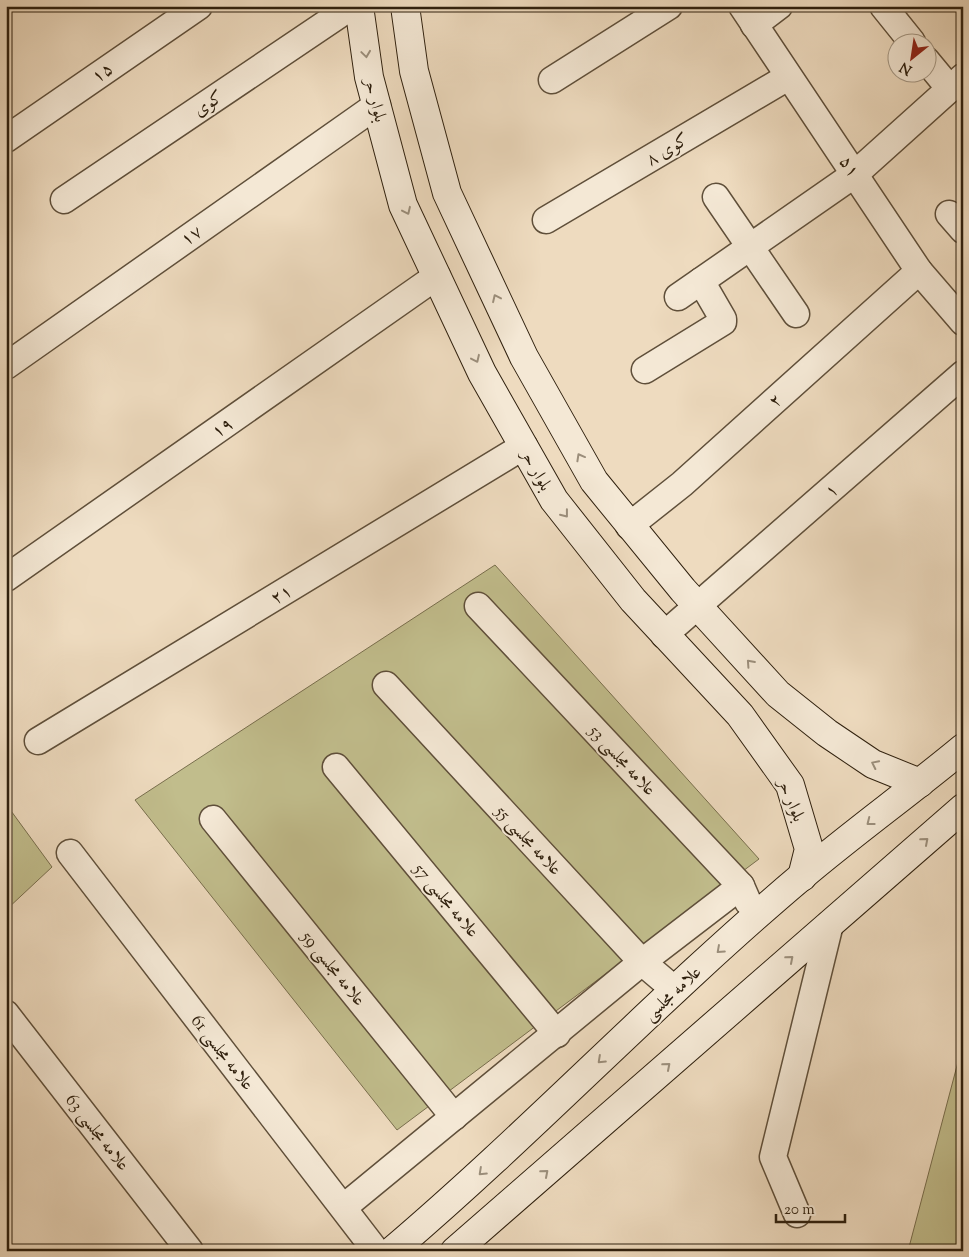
<svg xmlns="http://www.w3.org/2000/svg" width="969" height="1257" font-family="'Sorts Mill Goudy',Amiri,serif">
	<style>
		.green { fill: #c1bd8c; stroke: #786e4d }
		.lines { fill: none; stroke-linecap: round; stroke-linejoin: round }
		.minor-casing { stroke: #5f4f3a; stroke-width: 29 }
		.secondary-casing { stroke: #2f200e; stroke-width: 30 }
		.minor { stroke: #f4e8d5; stroke-width: 26 }
		.secondary { stroke: #f4e8d5; stroke-width: 28 }
		.oneway { stroke: #9b8e7b }
		.labels { text-anchor: middle; stroke-width: 4; stroke-linejoin: round; paint-order: stroke }
		.street-label { font-size: 18px; fill: #2f200e; stroke: #f4e8d5 }
	</style>
	<rect width="100%" height="100%" fill="#eedbbf"/>
	<filter id="stains"><feTurbulence type="fractalNoise" baseFrequency=".004" numOctaves="4"/><feColorMatrix values="0 0 0 0 .2 0 0 0 0 .09 0 0 0 0 .02 0 0 0 .5 -.17"/></filter>
	<radialGradient id="worn" r=".72"><stop offset=".6" stop-color="#630" stop-opacity="0"/><stop offset="1" stop-color="#630" stop-opacity=".3"/></radialGradient>
	<g class="green">
		<polygon points="495,565 759,859 397,1130 135,800"/>
		<polygon points="6,804 52,867 6,910"/>
		<polygon points="963,1043 963,1251 908,1251"/>
	</g>
	<g class="lines">
		<g class="minor-casing">
			<g id="minor">
				<polyline points="742,6 919,271 963,322"/>
				<polyline points="883,6 912,42"/>
				<polyline points="754,25 779,6"/>
				<polyline points="926,60 950,89"/>
				<polyline points="552,80 669,6"/>
				<polyline points="6,139 199,6"/>
				<polyline points="716,197 796,314"/>
				<polyline points="64,200 352,6"/>
				<polyline points="949,214 963,230"/>
				<polyline points="546,220 788,77"/>
				<polyline points="678,297 855,174 963,77"/>
				<polyline points="6,366 377,105"/>
				<polyline points="645,370 723,322 723,319 701,281"/>
				<polyline points="629,526 682,484 919,271"/>
				<polyline points="6,578 437,276"/>
				<polyline points="478,606 741,886 748,902"/>
				<polyline points="664,635 963,374"/>
				<polyline points="386,685 642,962 675,990"/>
				<polyline points="38,741 524,446"/>
				<polyline points="336,767 557,1034"/>
				<polyline points="213,819 454,1117"/>
				<polyline points="70,853 376,1251"/>
				<polyline points="6,1014 190,1251"/>
				<polyline points="344,1207 642,962 741,886"/>
				<polyline points="797,1214 773,1157 830,924"/>
			</g>
		</g>
		<g class="secondary-casing">
			<g id="secondary">
				<polyline points="359,6 369,77 403,205 482,373 554,500 633,600 740,715 790,785 809,849 802,877"/>
				<polyline points="405,6 414,71 447,193 524,357 594,481 683,590 778,694 827,733 873,764 920,783"/>
				<path d="M392,1251C533,1131 660,996 801,877C854,832 910,792 963,748"/>
				<polyline points="455,1251 963,808"/>
			</g>
		</g>
		<use href="#minor" class="minor"/>
		<use href="#secondary" class="secondary"/>
	</g>
	<defs><path id="oneway-chevron" d="M-2-3.5L2.5 0L-2 3.5" fill="none" stroke-width="1.6" stroke-linecap="round" stroke-linejoin="round" transform="scale(1.25)"/></defs>
	<g class="oneway">
		<use href="#oneway-chevron" transform="translate(366 54) rotate(82)"/>
		<use href="#oneway-chevron" transform="translate(407 211) rotate(65)"/>
		<use href="#oneway-chevron" transform="translate(496 298) rotate(-115)"/>
		<use href="#oneway-chevron" transform="translate(476 359) rotate(65)"/>
		<use href="#oneway-chevron" transform="translate(580 457) rotate(-119)"/>
		<use href="#oneway-chevron" transform="translate(565 514) rotate(52)"/>
		<use href="#oneway-chevron" transform="translate(750 663) rotate(-132)"/>
		<use href="#oneway-chevron" transform="translate(875 764) rotate(-154)"/>
		<use href="#oneway-chevron" transform="translate(870 822) rotate(142)"/>
		<use href="#oneway-chevron" transform="translate(925 841) rotate(-41)"/>
		<use href="#oneway-chevron" transform="translate(720 950) rotate(138)"/>
		<use href="#oneway-chevron" transform="translate(790 959) rotate(-41)"/>
		<use href="#oneway-chevron" transform="translate(601 1060) rotate(137)"/>
		<use href="#oneway-chevron" transform="translate(667 1066) rotate(-41)"/>
		<use href="#oneway-chevron" transform="translate(482 1172) rotate(137)"/>
		<use href="#oneway-chevron" transform="translate(545 1173) rotate(-41)"/>
	</g>
	<g class="labels">
		<g class="street-label">
			<text transform="translate(102 72) rotate(-35)" y="6">۱۵</text>
			<text transform="translate(376 100) rotate(76)" y="6">بلوار حر</text>
			<text transform="translate(208 103) rotate(-34)" y="6">کوی</text>
			<text transform="translate(667 149) rotate(-31)" y="6">کوی ۸</text>
			<text transform="translate(850 166) rotate(55)" y="6">۵۱</text>
			<text transform="translate(191 235) rotate(-35)" y="6">۱۷</text>
			<text transform="translate(775 400) rotate(-42)" y="6">۲</text>
			<text transform="translate(222 427) rotate(-35)" y="6">۱۹</text>
			<text transform="translate(537 470) rotate(61)" y="6">بلوار حر</text>
			<text transform="translate(831 490) rotate(-41)" y="6">۱</text>
			<text transform="translate(281 594) rotate(-31)" y="6">۲۱</text>
			<text transform="translate(623 760) rotate(47)" y="6">علامه مجلسی 53</text>
			<text transform="translate(792 800) rotate(68)" y="6">بلوار حر</text>
			<text transform="translate(529 840) rotate(47)" y="6">علامه مجلسی 55</text>
			<text transform="translate(447 900) rotate(50)" y="6">علامه مجلسی 57</text>
			<text transform="translate(334 968) rotate(51)" y="6">علامه مجلسی 59</text>
			<text transform="translate(672 993) rotate(-43)" y="6">علامه مجلسی</text>
			<text transform="translate(223 1052) rotate(52)" y="6">علامه مجلسی 61</text>
			<text transform="translate(98 1132) rotate(52)" y="6">علامه مجلسی 63</text>
		</g>
	</g>
	<rect width="969" height="1257" fill="none" stroke="#eedbbf" stroke-width="25"/>
	<rect x="8" y="8" width="954" height="1242" fill="none" stroke="#2f200e" stroke-width="2.5"/>
	<rect x="12" y="12" width="944" height="1232" fill="none" stroke="#2f200e"/>
	<g transform="translate(912 58) rotate(210)"><circle r="24" fill="#f4e8d5" stroke="#a59885"/>
	<path d="M0-4L9 19L0 12L-9 19Z" fill="#8f2418"/>
	<text y="-8" font-size="14" font-weight="bold" text-anchor="middle" fill="#2f200e">N</text>
	</g>
	<path d="M776 1214v8h69v-8" fill="none" stroke="#2f200e" stroke-width="2.5"/>
	<text x="784" y="1214" font-size="15" fill="#2f200e" stroke="#f4e8d5" stroke-width="4" paint-order="stroke">20 m</text>
	<rect width="100%" height="100%" filter="url(#stains)"/>
	<rect width="100%" height="100%" fill="url(#worn)"/>
</svg>
